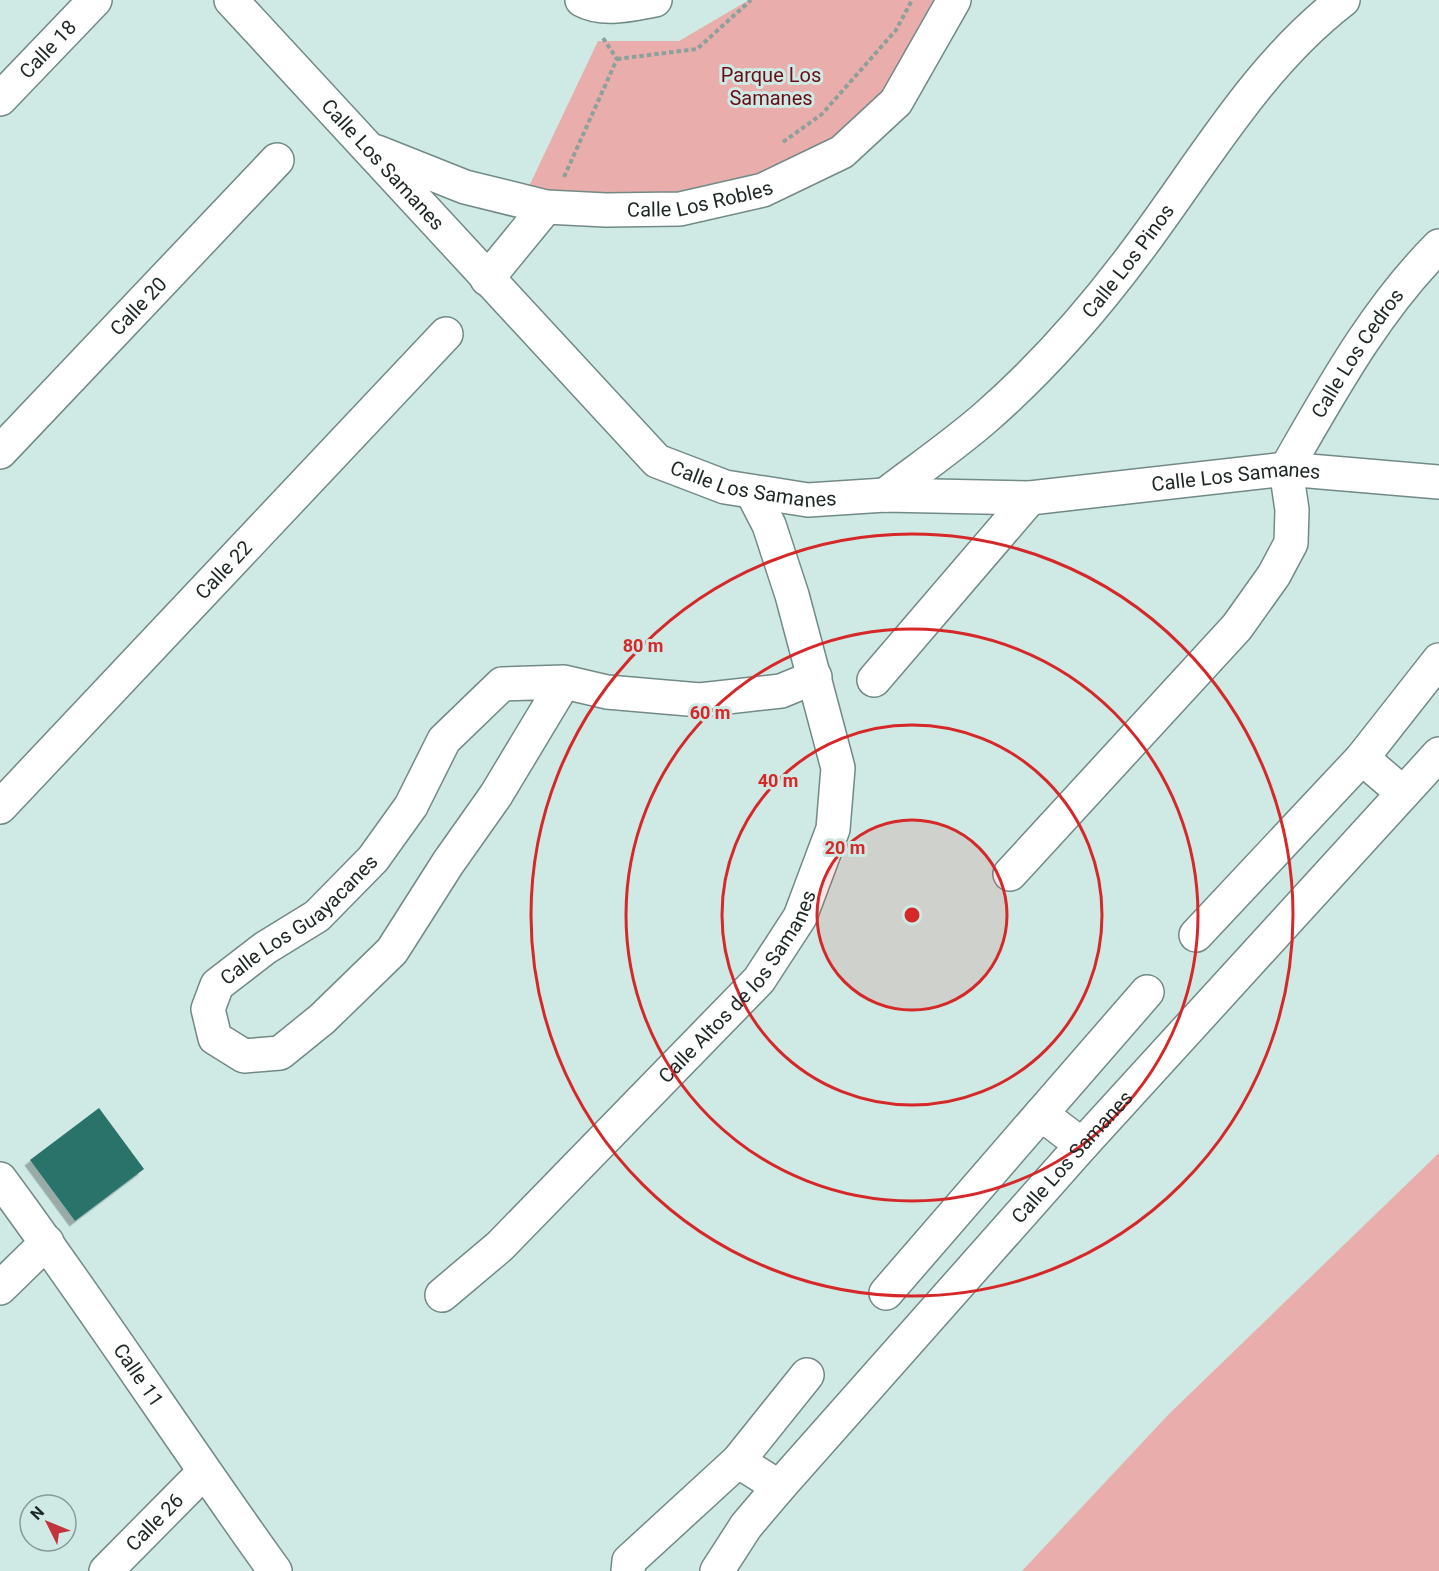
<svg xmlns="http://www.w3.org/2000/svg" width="1439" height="1571" font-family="Roboto,sans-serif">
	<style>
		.green { fill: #e9adab }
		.building { fill: #29736a; filter: url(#shadow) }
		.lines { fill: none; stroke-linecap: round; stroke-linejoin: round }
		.minor-casing { stroke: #728a86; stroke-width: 36 }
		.path { stroke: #8ca09c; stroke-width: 4; stroke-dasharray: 4.5 3; stroke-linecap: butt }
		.minor { stroke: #fff; stroke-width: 33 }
		.ring { fill: none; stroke: #d62828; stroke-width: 3 }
		.labels { text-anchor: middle; stroke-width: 6; stroke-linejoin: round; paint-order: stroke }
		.street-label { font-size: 20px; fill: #1d2725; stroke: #cfe9e4 }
		.park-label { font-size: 20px; fill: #680d18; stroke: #cfe9e4 }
		.centre { fill: #d62828; stroke: #cfe9e4; stroke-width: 3 }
		.ring-label { font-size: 18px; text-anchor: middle; font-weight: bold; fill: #d62828; stroke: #cfe9e4; stroke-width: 6; stroke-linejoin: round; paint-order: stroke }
	</style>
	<defs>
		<filter id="shadow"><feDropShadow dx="-5.5" dy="5.5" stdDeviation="0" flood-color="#0004"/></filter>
	</defs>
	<rect width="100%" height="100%" fill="#cfe9e4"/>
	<g class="green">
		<polygon points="749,0 950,0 842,152 680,209 523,199 598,41 679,41"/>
		<polygon points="1439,1153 1439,1571 1022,1571 1169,1414"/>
	</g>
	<polygon class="building" points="99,1108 144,1169 75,1221 30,1160"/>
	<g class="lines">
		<g class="minor-casing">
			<g id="minor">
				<path id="s1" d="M231,0L657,461L725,487L808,500L885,495L1030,498L1286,469L1439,482"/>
				<path d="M582,0C604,12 632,4 655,0"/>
				<path id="s2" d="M0,99L95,0"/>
				<path id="s3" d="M377,152L465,187L546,207L606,210L680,209L763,190L842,152L896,102L954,0"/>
				<polyline points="487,279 546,207"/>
				<path id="s4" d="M0,452L277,160"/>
				<path id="s5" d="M1286,469C1331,391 1375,310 1439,246"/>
				<path id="s6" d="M885,495C919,469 954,445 986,417C1041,369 1092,311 1136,252C1201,166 1256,67 1343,0"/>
				<polyline points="874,680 1030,498"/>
				<path id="s7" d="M564,682L496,795L448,863L392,951L322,1019L280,1053L244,1056L215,1038L208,1009L217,985L265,948L317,916L373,859L411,806L444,740L502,684L564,682L607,692L700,700L781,691L815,677"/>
				<polyline points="1362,758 1439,660"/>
				<path id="s8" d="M0,807L446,334"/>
				<polyline points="1010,874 1237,627 1274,575 1291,543 1292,510 1286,469"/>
				<polyline points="1196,935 1362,758 1403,793"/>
				<polyline points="1041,1114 1147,992"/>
				<path id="s9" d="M0,1179C95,1307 182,1442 275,1571"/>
				<polyline points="0,1288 47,1242"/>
				<polyline points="886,1293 1041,1114 1082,1145"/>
				<path id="s10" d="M442,1295L500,1246L759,980L800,917L833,829L838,768L792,595L769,525L752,492"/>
				<polyline points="738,1461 807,1375"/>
				<path id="s11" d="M106,1571L204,1472"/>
				<polyline points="628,1571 629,1561 738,1461 779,1487"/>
				<path id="s12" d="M717,1571L746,1526L779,1487L1082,1145L1439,754"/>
			</g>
		</g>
		<g class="path">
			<polyline points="617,59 697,49 751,0"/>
			<polyline points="783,142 822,114 896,30 912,0"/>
			<polyline points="564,177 617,59 603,38"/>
		</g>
		<use href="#minor" class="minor"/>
	</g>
	<circle cx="912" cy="915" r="95" fill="#d62828" fill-opacity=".12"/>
	<g class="ring">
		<circle cx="912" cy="915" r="95"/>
		<circle cx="912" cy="915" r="190"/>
		<circle cx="912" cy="915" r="286"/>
		<circle cx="912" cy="915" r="381"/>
	</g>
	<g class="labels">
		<g class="street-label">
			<text dy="7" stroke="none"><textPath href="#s2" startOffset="69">Calle 18</textPath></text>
			<text dy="7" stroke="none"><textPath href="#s1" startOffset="224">Calle Los Samanes</textPath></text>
			<text dy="7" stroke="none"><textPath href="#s3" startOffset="333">Calle Los Robles</textPath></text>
			<text dy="7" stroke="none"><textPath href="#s6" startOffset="339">Calle Los Pinos</textPath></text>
			<text dy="7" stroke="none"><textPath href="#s4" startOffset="201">Calle 20</textPath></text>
			<text dy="7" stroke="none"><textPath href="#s5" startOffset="136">Calle Los Cedros</textPath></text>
			<text dy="7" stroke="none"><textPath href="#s1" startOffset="1214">Calle Los Samanes</textPath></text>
			<text dy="7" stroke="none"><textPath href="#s1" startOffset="728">Calle Los Samanes</textPath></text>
			<text dy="7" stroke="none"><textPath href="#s8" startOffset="326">Calle 22</textPath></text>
			<text dy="7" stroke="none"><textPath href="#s7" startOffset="702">Calle Los Guayacanes</textPath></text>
			<text dy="7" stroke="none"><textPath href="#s10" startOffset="429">Calle Altos de los Samanes</textPath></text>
			<text dy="7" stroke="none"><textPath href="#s12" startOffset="546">Calle Los Samanes</textPath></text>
			<text dy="7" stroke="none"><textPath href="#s9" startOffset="240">Calle 11</textPath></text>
			<text dy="7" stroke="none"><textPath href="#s11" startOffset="69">Calle 26</textPath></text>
		</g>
		<g class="park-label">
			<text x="771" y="82">Parque Los<tspan x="771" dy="23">Samanes</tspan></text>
		</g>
	</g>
	<circle cx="912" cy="915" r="9" class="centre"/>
	<g class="ring-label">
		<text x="643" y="652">80 m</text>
		<text x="710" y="719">60 m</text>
		<text x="778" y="787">40 m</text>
		<text x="845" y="854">20 m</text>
	</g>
	<g transform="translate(48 1523) rotate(313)"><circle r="28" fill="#cfe9e4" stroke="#889b98" stroke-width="1.5"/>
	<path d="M0-4.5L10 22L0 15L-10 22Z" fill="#c3333e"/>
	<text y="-9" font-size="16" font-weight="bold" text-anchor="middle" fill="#1d2725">N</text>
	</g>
</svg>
